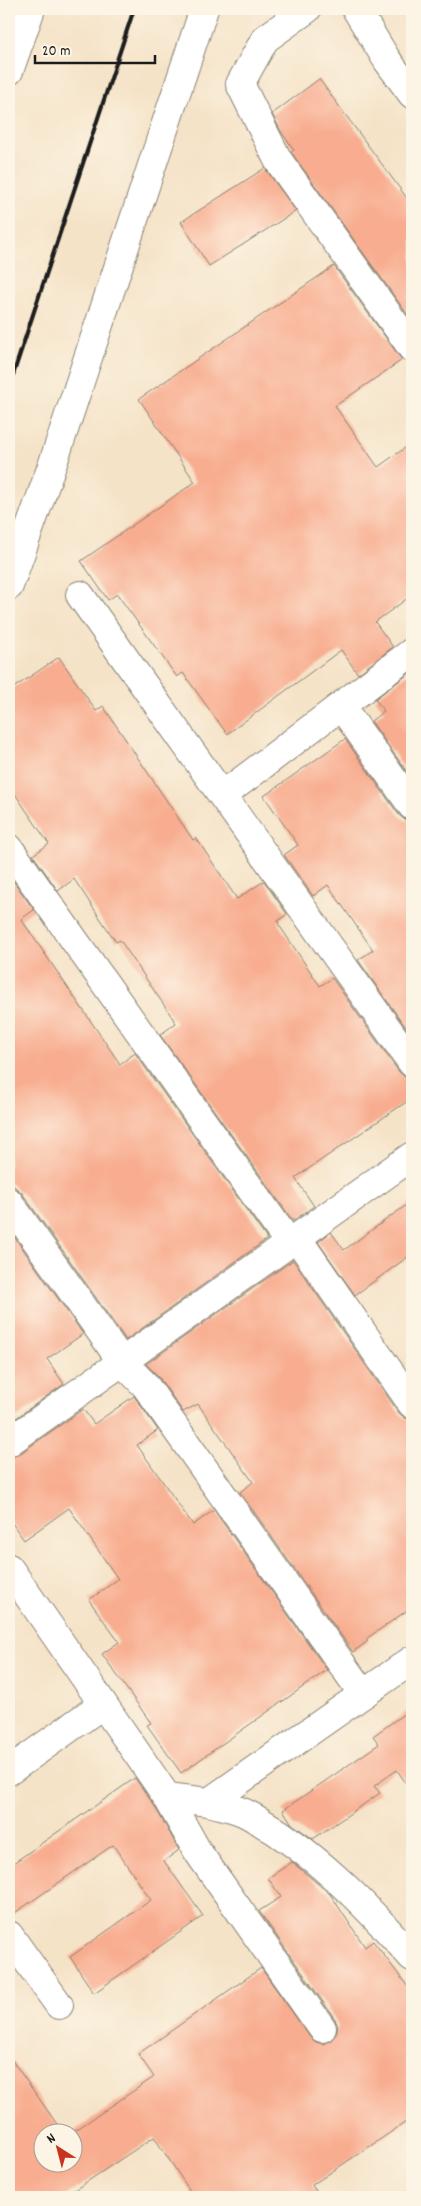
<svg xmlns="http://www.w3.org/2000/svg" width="421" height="2206" font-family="Dekko,sans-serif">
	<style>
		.building { fill: #f8ad90 }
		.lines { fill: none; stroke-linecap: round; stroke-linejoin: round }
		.minor-casing { stroke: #888072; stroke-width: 30 }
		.tertiary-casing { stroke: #888072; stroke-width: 30 }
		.secondary-casing { stroke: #888072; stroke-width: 30 }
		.minor { stroke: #fff; stroke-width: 28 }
		.tertiary { stroke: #fff; stroke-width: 28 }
		.secondary { stroke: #fff; stroke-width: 28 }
		.rail { stroke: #1c1c1c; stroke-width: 4 }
	</style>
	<rect width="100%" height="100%" fill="#fcf5e5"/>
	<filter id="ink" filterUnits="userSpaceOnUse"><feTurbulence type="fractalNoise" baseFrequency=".02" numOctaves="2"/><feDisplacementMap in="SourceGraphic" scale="10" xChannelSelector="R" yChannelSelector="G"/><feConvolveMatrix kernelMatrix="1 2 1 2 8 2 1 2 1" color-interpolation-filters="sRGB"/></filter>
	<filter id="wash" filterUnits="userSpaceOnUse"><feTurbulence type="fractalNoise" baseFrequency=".0096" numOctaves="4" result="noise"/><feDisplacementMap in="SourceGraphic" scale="20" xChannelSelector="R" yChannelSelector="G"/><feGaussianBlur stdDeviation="1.12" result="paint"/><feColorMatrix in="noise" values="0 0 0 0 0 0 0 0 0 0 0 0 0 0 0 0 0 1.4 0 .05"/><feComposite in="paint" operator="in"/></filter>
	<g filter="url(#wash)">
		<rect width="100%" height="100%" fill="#f5e3c8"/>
		<g id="blocks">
			<g class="building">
				<polygon points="319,79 412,205 412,321 291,152 294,150 282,133 272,114"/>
				<polygon points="265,168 296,211 209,266 181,222"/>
				<polygon points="334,266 402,360 335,406 378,467 412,443 412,595 375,622 393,647 358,674 341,650 227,734 183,673 177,677 117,594 108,600 81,561 195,482 139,399"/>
				<polygon points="59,657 96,711 103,706 193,840 196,838 237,899 264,881 287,914 278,921 279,925 320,986 332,978 399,1072 405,1077 412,1078 412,1098 295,1178 314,1206 293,1221 160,1035 176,1023 120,940 116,942 74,879 58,891 33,855 49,844 9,785 9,691"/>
				<polygon points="411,672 412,674 412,779 371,721 384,711 375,699"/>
				<polygon points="345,739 399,815 405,820 412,821 412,1036 358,960 373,950 328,885 313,896 284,855 298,845 264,796"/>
				<polygon points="9,875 34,910 21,919 120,1064 135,1053 267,1239 126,1340 22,1193 9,1182"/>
				<polygon points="412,1201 412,1254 355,1295 318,1242 331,1232 344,1250"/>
				<polygon points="13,1235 83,1334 47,1359 64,1384 9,1423 9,1238"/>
				<polygon points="293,1260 399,1413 405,1418 412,1419 412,1607 366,1639 368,1641 353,1652 240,1492 253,1482 198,1404 183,1412 158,1376 146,1364"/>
				<polygon points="134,1396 158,1430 137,1445 193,1525 214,1510 327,1670 181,1773 147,1725 151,1723 102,1654 119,1642 89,1600 118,1579 69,1508 24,1540 9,1519 9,1457 18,1455 83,1409 94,1424"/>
				<polygon points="412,1708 412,1792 397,1770 374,1786 380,1793 313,1839 292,1824 283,1810 379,1744 373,1736"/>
				<polygon points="135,1778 154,1805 179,1850 164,1861 203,1916 94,1993 70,1957 151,1900 113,1845 9,1917 9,1866"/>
				<polygon points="292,1862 330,1894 365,1947 373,1941 412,1992 412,2118 312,2185 320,2197 194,2197 154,2137 64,2197 9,2197 9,2056 64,2134 42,2134 42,2164 72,2164 72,2134 70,2134 154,2077 138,2054 261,1968 310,2037 316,2042 323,2044 331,2040 336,2034 338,2027 335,2019 259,1911 281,1897 268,1878"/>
			</g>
		</g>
	</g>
	<g filter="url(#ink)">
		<use href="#blocks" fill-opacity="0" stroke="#888072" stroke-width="1"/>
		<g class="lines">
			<g class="minor-casing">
				<g id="minor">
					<polyline points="307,9 265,39 240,84 278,160 412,348"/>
					<polyline points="9,586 54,460 204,9"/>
					<polyline points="80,595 412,1063"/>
					<polyline points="341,706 412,806"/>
					<polyline points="223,795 412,652"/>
					<polyline points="9,848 289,1243"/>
					<polyline points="9,1202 122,1362 145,1385 363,1694"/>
					<polyline points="297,1238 412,1404"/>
					<polyline points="9,1442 412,1156"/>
					<polyline points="9,1568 103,1704 9,1771"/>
					<polyline points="103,1704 167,1797 209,1802 412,1660"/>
					<polyline points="167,1797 198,1852 322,2028"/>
					<path d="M209,1802C222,1806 237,1808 249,1815C313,1850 364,1903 412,1957"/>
					<polyline points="9,1935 59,2005"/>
				</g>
			</g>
			<g class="tertiary-casing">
				<polyline id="tertiary" points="356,9 387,60 412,94"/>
			</g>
			<g class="secondary-casing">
				<polyline id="secondary" points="9,71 31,9"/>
			</g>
			<use href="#minor" class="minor"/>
			<use href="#tertiary" class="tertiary"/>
			<use href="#secondary" class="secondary"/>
			<polyline class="rail" points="9,387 134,9"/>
		</g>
	</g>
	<rect width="421" height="2206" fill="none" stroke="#fcf5e5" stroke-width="30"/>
	<g transform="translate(58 2148) rotate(324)"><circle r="24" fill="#fcf5e5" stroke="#a29e95"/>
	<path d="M0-4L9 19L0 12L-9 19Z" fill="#c8321e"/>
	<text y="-8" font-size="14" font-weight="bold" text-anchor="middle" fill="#1c1c1c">N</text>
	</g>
	<path d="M35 55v8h120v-8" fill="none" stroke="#1c1c1c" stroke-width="2.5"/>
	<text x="42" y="55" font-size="15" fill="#1c1c1c" stroke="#fcf5e5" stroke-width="4" paint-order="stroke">20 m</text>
</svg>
